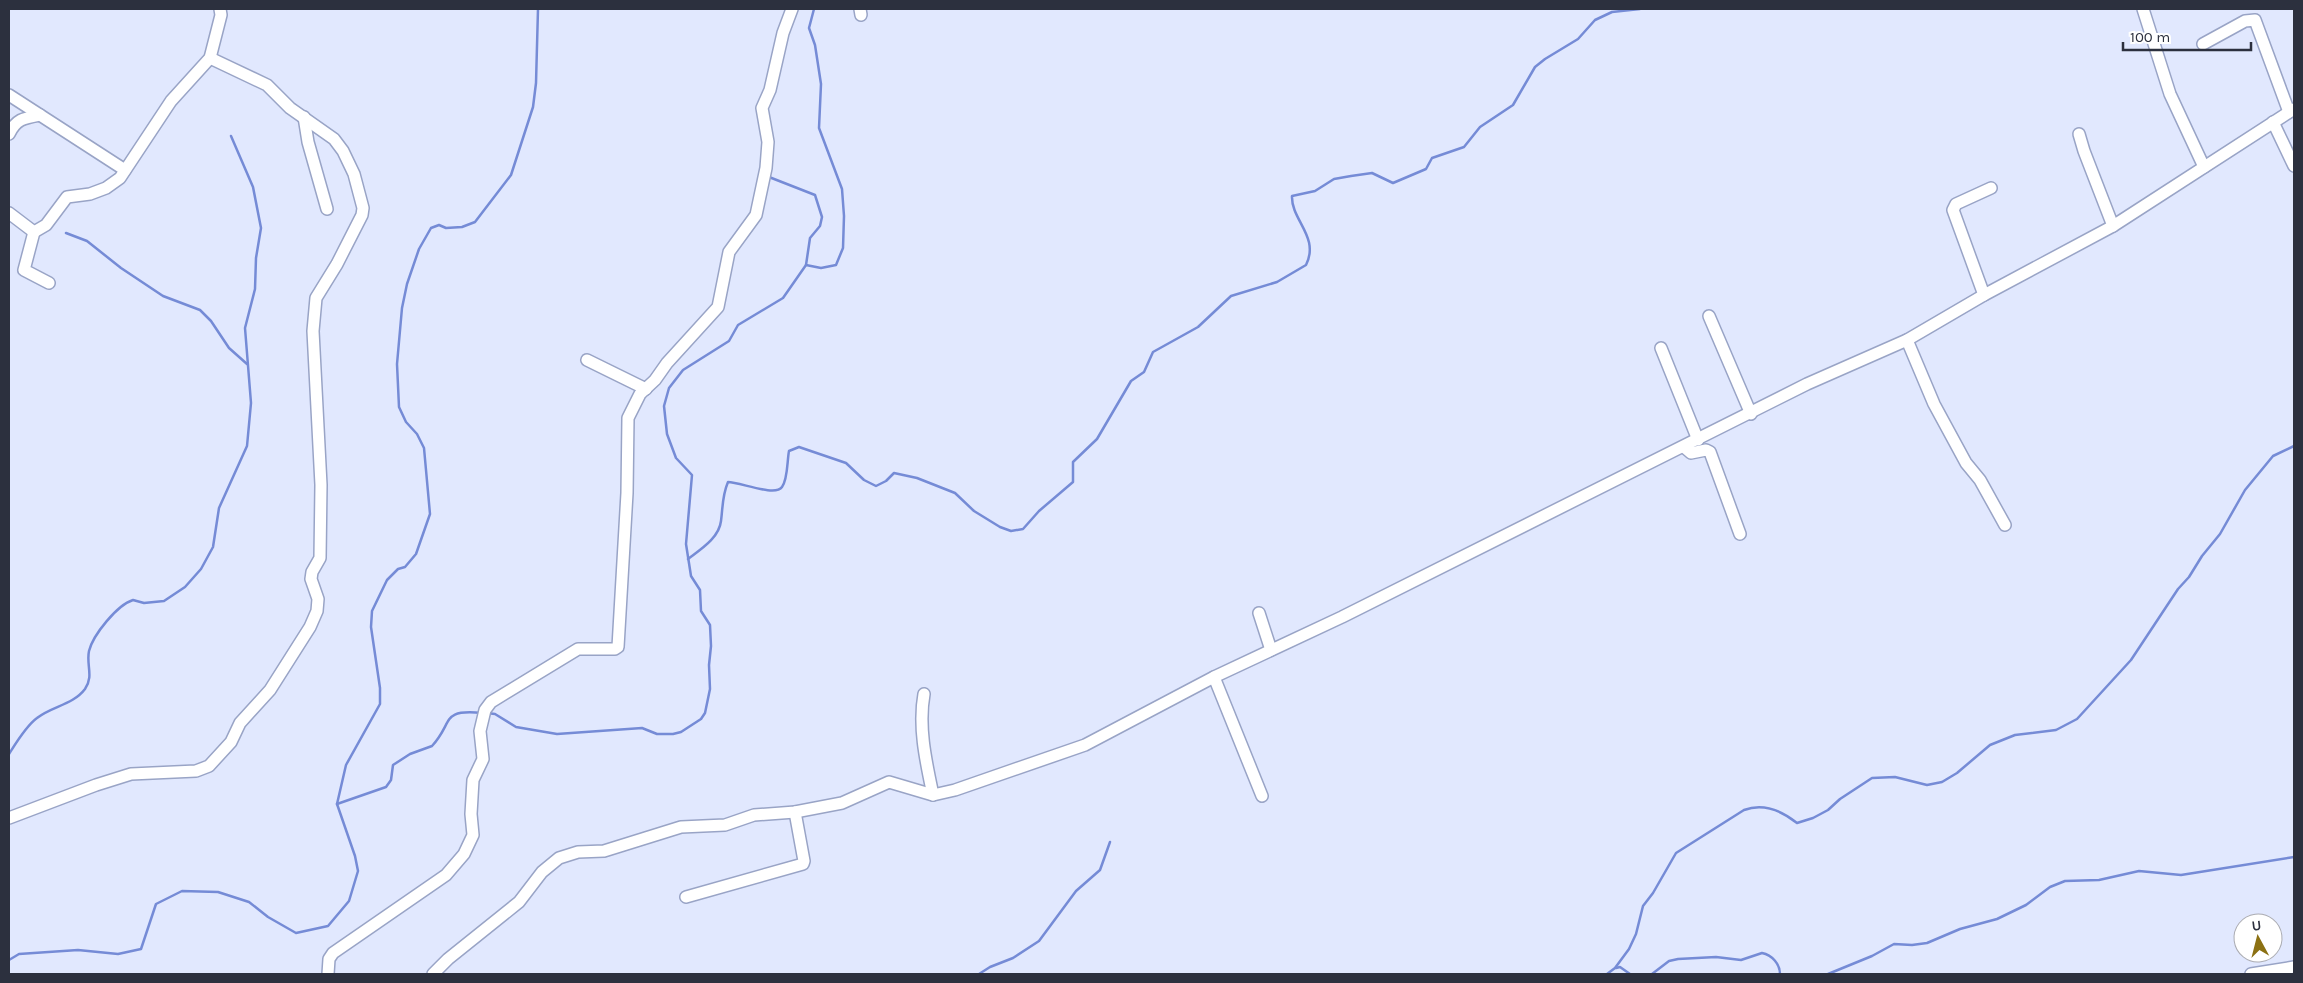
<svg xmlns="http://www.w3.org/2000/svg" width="2303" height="983" font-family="Karla,sans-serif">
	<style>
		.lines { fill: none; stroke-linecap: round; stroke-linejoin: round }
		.stream { stroke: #758bd6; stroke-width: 2.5 }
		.minor-casing { stroke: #99a4c6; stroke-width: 14 }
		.minor { stroke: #fff; stroke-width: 11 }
	</style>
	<rect width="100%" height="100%" fill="#e1e8fe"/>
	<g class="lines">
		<g class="stream">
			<polyline points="769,177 815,195 822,217 820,226 810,238 806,265"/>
			<polyline points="66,233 87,241 121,268 163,296 200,310 211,321 229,348 247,364"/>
			<path d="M688,559C701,549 719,538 721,521C723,506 722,496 728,482C740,482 775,497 782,487C788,479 787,461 789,451L799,447L846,463L864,480L876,486L886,481L894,473L917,478L955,493L974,511L1000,527L1011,531L1023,529L1039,511L1073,482V462L1097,439L1131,381L1144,372L1153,352L1198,327L1231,296L1277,282L1306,265C1320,237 1291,220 1292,196L1315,191L1334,179L1351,176L1372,173L1393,183L1426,169L1432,158L1464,147L1480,127L1513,105L1535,67L1545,59L1578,39L1595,20L1612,12L1640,9"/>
			<polyline points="487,713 495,714 516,727 557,734 642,728 657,734 673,734 681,732 701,719 705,713 710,689 709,665 711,646 710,625 701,611 700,590 691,576 686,544 692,475 676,458 667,434 664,406 669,388 683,370 729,341 738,325 783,298 806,265 821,268 836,265 843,248 844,216 842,189 819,128 821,84 815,45 809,28 814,9"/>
			<path d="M9,754C16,743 26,726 37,718C52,706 73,705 85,689C94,676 86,665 89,651C93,635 117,605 133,600L144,603L164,601L185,587L201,569L213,547L219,508L247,446L251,403L245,328L255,289L256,258L261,228L253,187L231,136"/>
			<path d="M337,804L386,787L391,780L393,765L410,754L432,746C454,722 440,709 482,713"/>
			<polyline points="9,960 19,954 78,950 118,954 141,949 156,904 182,891 218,892 249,902 268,917 296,933 328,926 349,901 358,871 355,856 337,804 346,765 380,704 380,688 371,627 372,611 387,580 398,569 405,567 416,554 430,514 424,448 417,434 406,422 399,407 397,364 402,308 407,284 419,249 431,228 439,225 446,228 462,227 475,222 511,175 533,107 536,83 538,9"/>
			<polyline points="1616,968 1620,967 1630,974"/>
			<polyline points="979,974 990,967 1013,958 1039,941 1076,891 1100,870 1110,842"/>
			<path d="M1607,974L1615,968L1629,949L1636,934L1643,906L1653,893L1676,853L1744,810C1763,803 1782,811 1797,823L1813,818L1828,810L1840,799L1872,778L1895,777L1927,785L1942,782L1957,773L1990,745L2015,735L2056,730L2077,719L2131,660L2178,589L2189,577L2202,556L2220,534L2245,490L2273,456L2294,446"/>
			<path d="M1652,974L1669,961L1678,959L1716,957L1741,960L1762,953C1772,955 1780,964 1780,974"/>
			<polyline points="1828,974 1872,956 1894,944 1912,945 1927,943 1960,929 1997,919 2026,905 2050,887 2065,881 2099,880 2139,871 2181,875 2294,857"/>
		</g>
		<g class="minor-casing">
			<g id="minor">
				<polyline points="860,9 861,15"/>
				<polyline points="2143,9 2170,94 2204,167"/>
				<polyline points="2203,44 2245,21 2255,20 2289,112"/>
				<polyline points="9,95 125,170"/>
				<polyline points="304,117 308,142 327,209"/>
				<polyline points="2273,122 2294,166"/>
				<path d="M9,134C16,119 24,118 40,115"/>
				<polyline points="2079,134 2084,151 2113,226"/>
				<polyline points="9,213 34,232 46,225 67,197 90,194 106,188 120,178 171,101 210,58 221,15 220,9"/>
				<polyline points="34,232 24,270 49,283"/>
				<polyline points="1984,295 1953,210 1956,204 1991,188"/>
				<polyline points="1709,316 1751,414"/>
				<polyline points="1907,340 1934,404 1966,463 1980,480 2005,525"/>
				<polyline points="1661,348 1698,440"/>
				<polyline points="587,360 646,389"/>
				<polyline points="1684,447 1691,453 1706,450 1710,452 1740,534"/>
				<polyline points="1259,613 1271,650"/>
				<polyline points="1214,677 1262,796"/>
				<path d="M924,694C918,727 926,762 933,795"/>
				<polyline points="9,818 96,785 131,774 196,771 209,766 231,742 240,723 270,690 310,627 317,611 318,599 311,579 312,572 320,558 321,485 313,331 316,298 337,264 362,215 363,208 354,174 343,151 334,139 290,108 267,85 210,58"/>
				<polyline points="686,897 803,864 804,861 795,812"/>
				<polyline points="328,974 329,959 333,953 446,875 464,854 473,835 471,814 473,780 483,759 480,731 485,710 491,702 578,649 615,649 618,647 627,493 628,418 640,394 655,380 667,363 718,307 729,252 756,215 766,168 768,142 762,108 770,90 783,33 792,9"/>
				<polyline points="433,974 448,959 519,902 542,872 559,858 578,852 604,851 681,827 725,825 754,815 795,812 842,803 889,782 933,795 955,790 1085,745 1214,677 1342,617 1807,384 1907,340 1984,295 2113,226 2294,109"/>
				<polyline points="2251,974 2294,967"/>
			</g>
		</g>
		<use href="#minor" class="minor"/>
	</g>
	<rect width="2303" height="983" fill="none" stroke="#2c303e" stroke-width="20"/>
	<g transform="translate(2258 938) rotate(353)"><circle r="24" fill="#ffffff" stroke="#abacb2"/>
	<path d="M0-4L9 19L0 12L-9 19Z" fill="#8c7113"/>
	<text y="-8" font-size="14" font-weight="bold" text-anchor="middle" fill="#2c303e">U</text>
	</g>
	<path d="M2123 42v8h128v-8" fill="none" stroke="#2c303e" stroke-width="2.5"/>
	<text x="2130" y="42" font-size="15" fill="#2c303e" stroke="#ffffff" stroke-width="4" paint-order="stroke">100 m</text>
</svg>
